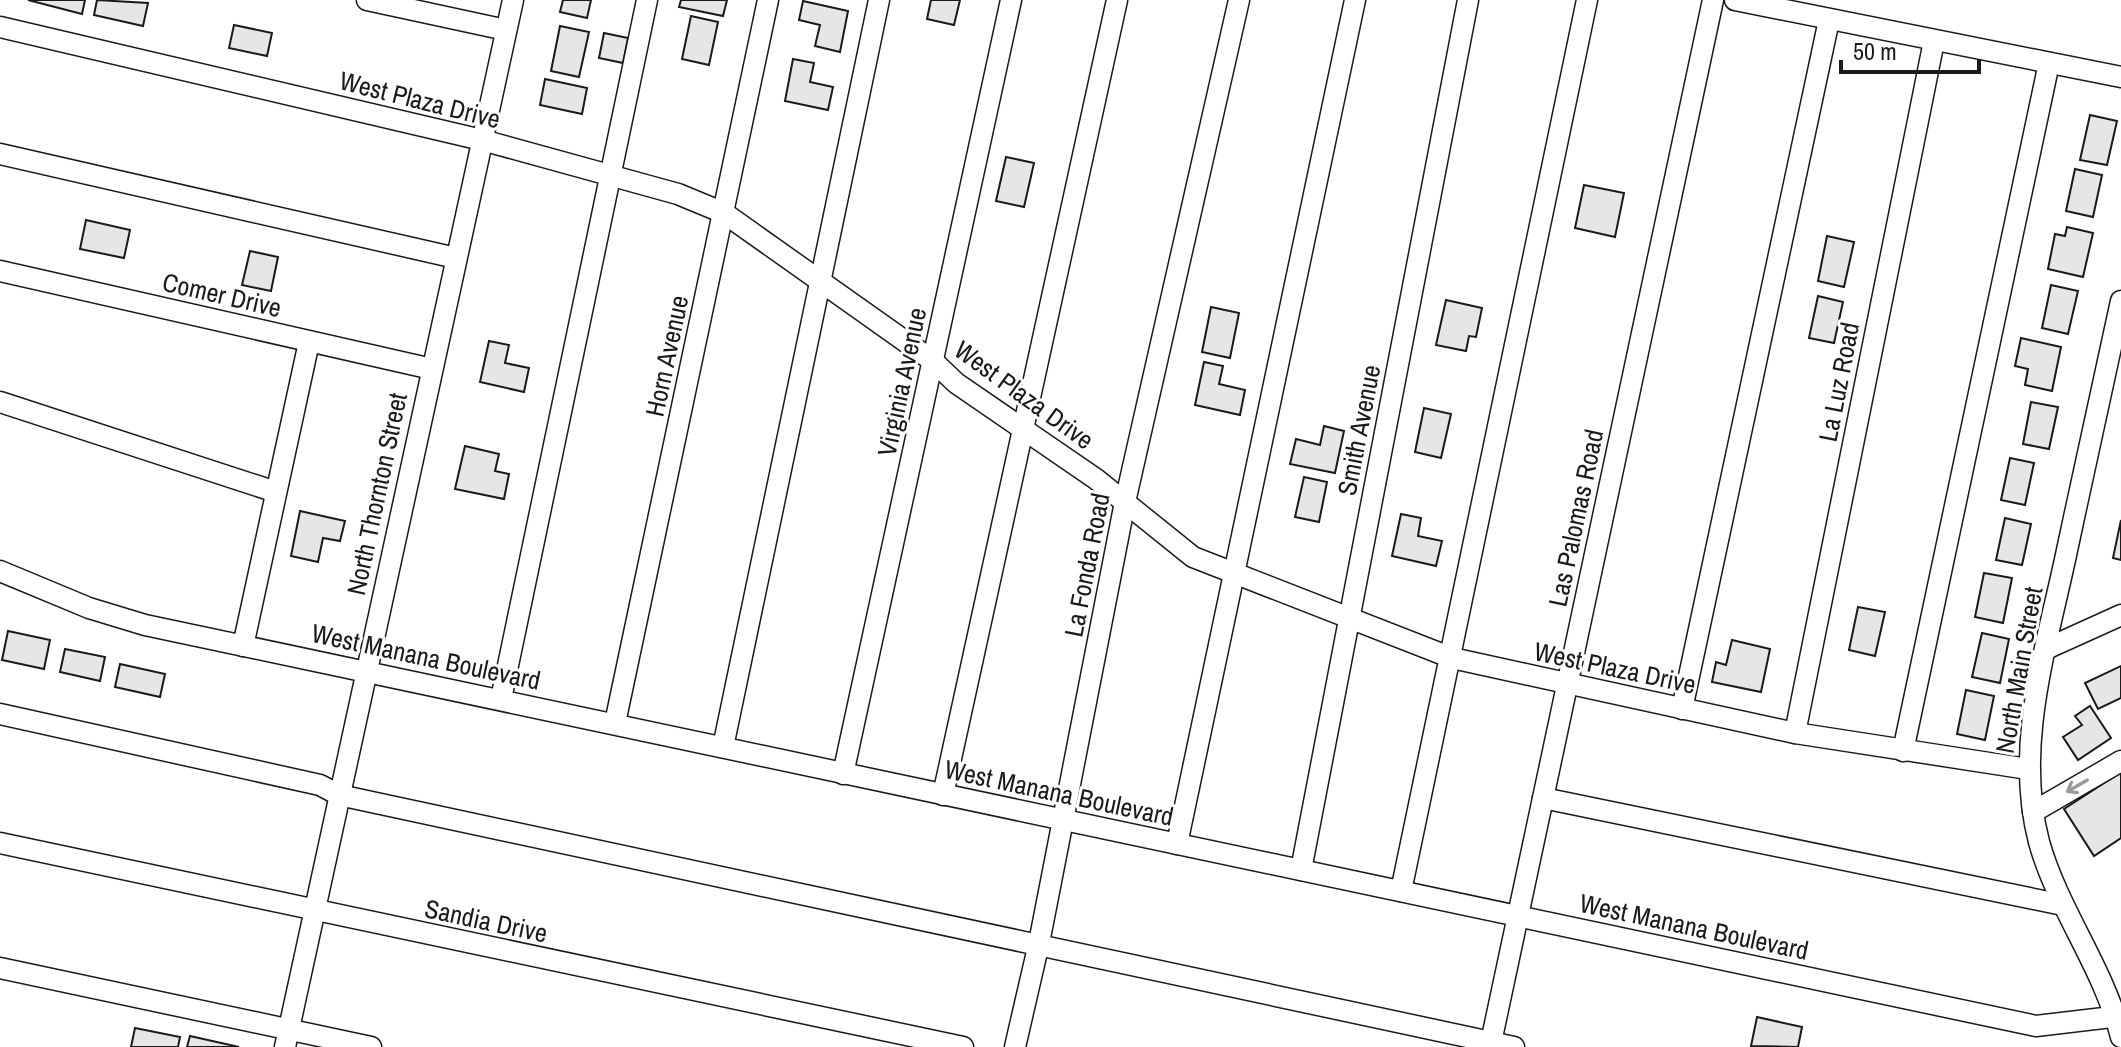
<svg xmlns="http://www.w3.org/2000/svg" width="2121" height="1047" font-family="'Archivo Narrow',sans-serif">
	<style>
		.building { fill: #e6e6e6; stroke: #1a1a1a; stroke-width: 2 }
		.lines { fill: none; stroke-linecap: round; stroke-linejoin: round }
		.minor-casing { stroke: #1a1a1a; stroke-width: 23 }
		.minor { stroke: #fff; stroke-width: 20 }
		.oneway { stroke: #989898 }
		.labels { text-anchor: middle; stroke-width: 6; stroke-linejoin: round; paint-order: stroke }
		.street-label { font-size: 26px; fill: #1a1a1a; stroke: #fff }
	</style>
	<rect width="100%" height="100%" fill="#fff"/>
	<g class="building">
		<polygon points="28,0 85,0 82,14"/>
		<polygon points="97,0 148,3 143,26 94,15"/>
		<polygon points="563,0 591,0 587,18 560,12"/>
		<polygon points="681,0 727,0 723,16 679,7"/>
		<polygon points="931,0 960,0 954,25 927,19"/>
		<polygon points="803,1 848,11 840,52 815,46 820,25 799,20"/>
		<polygon points="691,16 718,22 709,65 682,59"/>
		<polygon points="234,25 272,33 267,56 229,48"/>
		<polygon points="560,26 589,32 579,77 551,71"/>
		<polygon points="604,33 628,38 623,63 599,58"/>
		<polygon points="793,59 814,63 810,82 833,87 828,110 785,101"/>
		<polygon points="545,79 587,88 582,114 540,105"/>
		<polygon points="2090,115 2117,121 2107,165 2080,160"/>
		<polygon points="1006,157 1034,163 1024,207 996,201"/>
		<polygon points="2075,169 2102,175 2093,217 2066,211"/>
		<polygon points="1584,185 1624,193 1615,237 1575,228"/>
		<polygon points="86,220 130,230 124,258 80,249"/>
		<polygon points="2067,227 2093,233 2083,277 2048,269 2055,234 2065,236"/>
		<polygon points="1827,236 1854,242 1844,287 1818,281"/>
		<polygon points="250,251 278,257 271,291 242,285"/>
		<polygon points="2051,285 2078,291 2068,334 2042,328"/>
		<polygon points="1818,296 1843,302 1834,343 1809,338"/>
		<polygon points="1446,300 1482,308 1476,337 1469,336 1466,351 1436,345"/>
		<polygon points="1211,307 1239,313 1230,358 1202,352"/>
		<polygon points="2021,338 2061,347 2052,391 2025,385 2028,369 2015,366"/>
		<polygon points="489,341 509,345 505,363 529,368 524,392 480,382"/>
		<polygon points="1204,362 1223,366 1219,384 1245,390 1240,415 1195,405"/>
		<polygon points="2031,402 2058,407 2049,449 2023,444"/>
		<polygon points="1424,408 1451,414 1441,458 1415,452"/>
		<polygon points="1324,426 1344,431 1335,473 1290,464 1296,439 1320,445"/>
		<polygon points="465,446 499,454 495,471 509,474 504,499 455,489"/>
		<polygon points="2010,458 2034,463 2025,505 2001,500"/>
		<polygon points="1304,477 1327,482 1319,522 1295,517"/>
		<polygon points="300,511 345,521 340,541 323,538 318,562 291,556"/>
		<polygon points="1401,514 1421,518 1418,536 1442,541 1436,566 1392,556"/>
		<polygon points="2005,518 2031,524 2022,565 1996,560"/>
		<polygon points="2121,520 2121,560 2113,558"/>
		<polygon points="1984,573 2012,578 2003,623 1975,617"/>
		<polygon points="1858,607 1885,612 1875,656 1849,650"/>
		<polygon points="8,631 50,640 44,669 2,660"/>
		<polygon points="1982,633 2009,639 2000,683 1972,677"/>
		<polygon points="1732,640 1770,649 1761,692 1712,682 1716,662 1726,665"/>
		<polygon points="65,649 105,657 100,681 60,672"/>
		<polygon points="120,664 165,674 160,697 115,687"/>
		<polygon points="2121,666 2121,698 2098,709 2085,683"/>
		<polygon points="1966,690 1994,696 1985,740 1957,734"/>
		<polygon points="2090,706 2111,738 2078,760 2063,737 2082,725 2075,716"/>
		<polygon points="2121,772 2121,838 2094,856 2064,809"/>
		<polygon points="1757,1017 1802,1027 1798,1047 1751,1046"/>
		<polygon points="135,1028 180,1037 178,1047 131,1047"/>
		<polygon points="190,1036 239,1047 187,1047"/>
	</g>
	<g class="lines">
		<g class="minor-casing">
			<g id="minor">
				<polyline points="367,0 506,30"/>
				<polyline points="1735,0 2121,77"/>
				<polyline points="0,27 482,140 678,194 724,213 933,361 956,383 1096,479 1193,557 1452,658 1795,733 2028,769"/>
				<polyline points="0,154 456,258"/>
				<polyline points="0,271 432,369"/>
				<path d="M2121,301C2103,385 2084,470 2066,555C2046,649 2014,746 2039,842C2058,910 2104,968 2121,1037"/>
				<polyline points="0,402 276,492"/>
				<polyline points="0,571 89,608 145,625 2036,1026 2121,1016"/>
				<polyline points="243,646 309,342"/>
				<polyline points="2046,649 2121,615"/>
				<polyline points="501,699 647,0"/>
				<polyline points="1682,709 1829,20"/>
				<polyline points="0,714 320,785 339,795 1514,1047"/>
				<polyline points="615,723 768,0"/>
				<polyline points="1795,733 1934,41"/>
				<polyline points="723,747 879,0"/>
				<polyline points="1903,751 2049,63"/>
				<polyline points="843,774 1011,0"/>
				<polyline points="943,795 1117,0"/>
				<polyline points="1543,798 2063,905"/>
				<polyline points="2033,812 2121,761"/>
				<polyline points="0,843 963,1047"/>
				<polyline points="1177,844 1355,0"/>
				<polyline points="1301,870 1468,0"/>
				<polyline points="1401,891 1587,0"/>
				<polyline points="0,968 371,1047"/>
				<polyline points="285,1047 513,0"/>
				<polyline points="1015,1047 1039,943 1125,502 1239,0"/>
				<polyline points="1490,1047 1713,0"/>
			</g>
		</g>
		<use href="#minor" class="minor"/>
	</g>
	<defs><path id="oneway-shaft" d="M-6 0H5M1.5-3L5.5 0L1.5 3" fill="none" stroke-width="1.6" stroke-linecap="round" stroke-linejoin="round" transform="scale(2)"/></defs>
	<use class="oneway" href="#oneway-shaft" transform="translate(2077 786) rotate(150)"/>
	<g class="labels">
		<g class="street-label">
			<text transform="translate(420 100) rotate(14)" y="9">West Plaza Drive</text>
			<text transform="translate(222 295) rotate(13)" y="9">Comer Drive</text>
			<text transform="translate(667 356) rotate(-78)" y="9">Horn Avenue</text>
			<text transform="translate(902 382) rotate(-78)" y="9">Virginia Avenue</text>
			<text transform="translate(1839 382) rotate(-79)" y="9">La Luz Road</text>
			<text transform="translate(1024 395) rotate(36)" y="9">West Plaza Drive</text>
			<text transform="translate(1359 430) rotate(-79)" y="9">Smith Avenue</text>
			<text transform="translate(377 494) rotate(-78)" y="9">North Thornton Street</text>
			<text transform="translate(1576 518) rotate(-78)" y="9">Las Palomas Road</text>
			<text transform="translate(1087 565) rotate(-79)" y="9">La Fonda Road</text>
			<text transform="translate(426 657) rotate(12)" y="9">West Manana Boulevard</text>
			<text transform="translate(1615 668) rotate(12)" y="9">West Plaza Drive</text>
			<text transform="translate(2019 670) rotate(-80)" y="9">North Main Street</text>
			<text transform="translate(1059 793) rotate(12)" y="9">West Manana Boulevard</text>
			<text transform="translate(486 921) rotate(12)" y="9">Sandia Drive</text>
			<text transform="translate(1694 927) rotate(12)" y="9">West Manana Boulevard</text>
		</g>
	</g>
	<path d="M1841 60v12h138v-12" fill="none" stroke="#1a1a1a" stroke-width="4"/>
	<text x="1853" y="60" font-size="24" fill="#1a1a1a" stroke="#ffffff" stroke-width="6" paint-order="stroke">50 m</text>
</svg>
